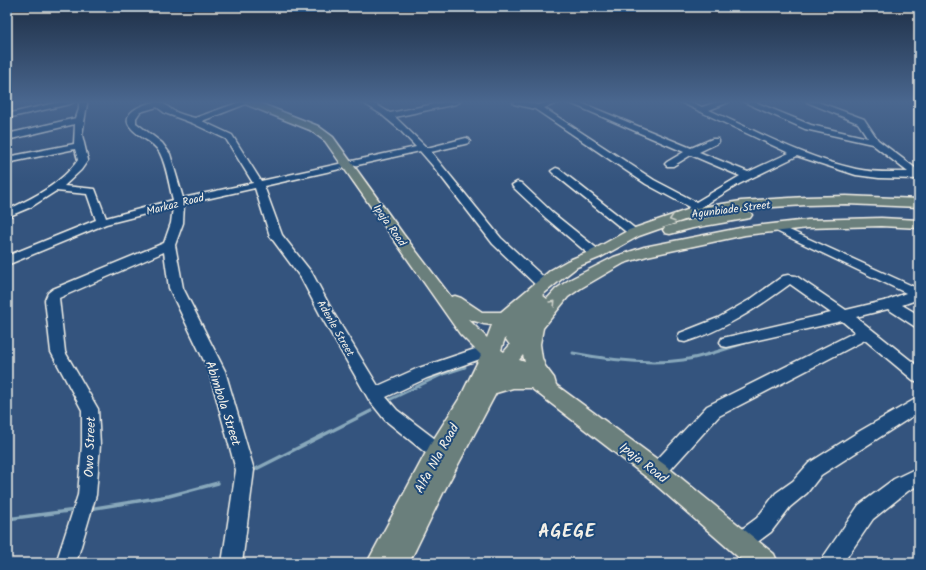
<svg xmlns="http://www.w3.org/2000/svg" width="926" height="570" font-family="Kalam,sans-serif">
	<style>
		.lines { fill: none; stroke-linecap: round; stroke-linejoin: round }
		.stream-far1 { stroke: #88a8bb; stroke-width: 3 }
		.stream { stroke: #88a8bb; stroke-width: 3.5 }
		.minor-casing { stroke: #f4f1e8; stroke-width: 3 }
		.major-casing { stroke: #f4f1e8; stroke-width: 3 }
		.minor { fill: #1f4a7a; fill-rule: evenodd }
		.major { fill: #6b7f7c; fill-rule: evenodd }
		.oneway { stroke: #cbcfc8 }
		.labels { text-anchor: middle; stroke-width: 4; stroke-linejoin: round; paint-order: stroke }
		.street-label { font-size: 11px; fill: #f4f1e8; stroke: #1f4a7a }
		.near-street-label { font-size: 13px; fill: #f4f1e8; stroke: #1f4a7a }
		.near-district-label { font-size: 18px; font-weight: bold; letter-spacing: 1px; fill: #f4f1e8; stroke: #1f4a7a }
	</style>
	<rect width="100%" height="100%" fill="#34547e"/>
	<filter id="ink" filterUnits="userSpaceOnUse"><feTurbulence type="fractalNoise" baseFrequency=".025" numOctaves="2"/><feDisplacementMap in="SourceGraphic" scale="8" xChannelSelector="R" yChannelSelector="G"/><feConvolveMatrix kernelMatrix="1 2 1 2 8 2 1 2 1" color-interpolation-filters="sRGB"/></filter>
	<g filter="url(#ink)">
		<g class="lines">
			<g class="stream-far1">
				<path d="M573,353C609,360 647,365 683,360C704,357 725,349 745,343"/>
				<polyline points="387,401 443,374 465,367"/>
			</g>
			<g class="stream">
				<polyline points="252,471 371,411"/>
				<polyline points="89,509 169,496 218,483"/>
				<polyline points="7,519 76,510"/>
			</g>
			<g class="minor-casing">
				<g id="minor">
					<polygon points="59,102 74,102 70,104 7,118 7,114"/>
					<path d="M79,102H87V104L82,135L88,160L81,170L64,186L95,189L106,218L173,200C169,185 167,167 160,153C153,140 136,137 129,125C121,110 151,101 159,102C164,103 168,107 172,110C179,114 187,116 195,118L240,102H251L202,121L232,135L261,181L416,147L399,129L381,114L362,102H372L390,113L444,102H460L456,104L395,117L427,148L466,138L469,139L470,141L469,143L431,152L501,238L549,282L550,285L549,288L544,289L539,288L493,244L433,166L420,151L264,186L282,235L312,273L334,314L378,386L416,369L475,349L480,351L482,355L480,359L427,378L386,397L397,410L443,445L451,448L454,454L451,460L445,462L432,458L385,420L369,400L321,316L301,278L270,236L255,188L184,204L183,223L175,245L183,288L225,371L254,470L242,563H222L236,470L209,371L169,288L164,252L59,298L65,352L98,409L100,445L96,495L76,563H56L78,495L82,445V410L51,352L45,300L48,293L53,289L164,243L171,223L173,207L106,224L7,265V256L96,220L87,194L56,191L31,207L7,217V210C33,198 61,184 78,160L75,149L7,163V157L74,144L75,124L7,140V134L76,118L79,109ZM157,107L165,113L192,123L226,139L253,183L183,198L170,154L162,143L136,123V118L140,112Z"/>
					<path d="M513,102H527L538,105L547,102H560L544,108L654,180L696,202L740,176L691,155L673,166H667L665,164L667,162L684,152L568,102H579L691,148L712,139H718L719,141L718,143L699,152L748,172L789,153L680,102H691L702,107L717,102H729L709,110C756,131 805,158 856,169C873,173 890,172 908,172L872,144L805,129L744,102H755L811,125L868,138L858,123L807,102H818L864,119L878,140L919,171V179L879,178L856,175L797,156L739,184L700,208L694,215L690,216L685,213L689,207L646,184L535,109L514,104Z"/>
					<polygon points="556,168 559,169 638,231 640,233 638,235 630,235 553,173 551,171"/>
					<polygon points="517,182 521,183 554,214 600,251 602,254 600,257 592,257 546,218 513,187 512,185"/>
					<path d="M776,224L919,289V299L902,305L919,315V327L914,326L888,309L856,317L919,367V382L913,380L865,340L719,416L663,478L657,481L651,478L648,472L651,466L707,406L855,332L842,321L727,347L722,346L720,342L722,338L727,337L831,313L790,284C757,308 724,330 685,342L680,341L678,337L680,333L718,318L751,299L783,276L788,275L796,276L846,310L888,300L906,293L772,229L770,227L772,225Z"/>
					<polygon points="919,397 919,412 821,475 807,493 790,507 771,532 748,549 741,552 734,549 731,542 734,535 757,518 776,493 793,481 809,463 860,431"/>
					<polygon points="919,467 919,485 908,491 873,519 843,563 821,563 824,556 859,505 894,479"/>
				</g>
			</g>
			<g class="major-casing">
				<g id="major">
					<path d="M243,102H257L318,126L333,137L403,234L451,297L455,296L461,298L482,312H501L551,270L567,261L591,251L629,230L690,209L741,201L806,197L846,196L919,199V207L846,204L806,205L741,209L693,217L639,236L601,257L577,267L563,278L542,295L547,299L556,289L569,280L614,257L644,247L745,227L808,220L881,218L919,220V228L881,226L808,228L745,235L647,256L624,263L581,288L568,297L543,328L540,344L542,358L545,366L554,378L556,385L665,465L774,554L778,563H745L649,479L531,388H513L496,393L443,493L409,563H367L430,445L461,396L481,355L460,334L325,141L310,130L245,104ZM468,319L484,324L492,325L487,338ZM505,338L510,345L504,352L501,350ZM523,355L525,362L519,360Z"/>
					<polygon points="745,211 750,212 752,215 750,218 693,228 670,234 665,233 663,230 665,227 692,220"/>
				</g>
			</g>
			<use href="#minor" class="minor"/>
			<use href="#major" class="major"/>
		</g>
		<defs><path id="oneway-chevron" d="M-2-3.5L2.5 0L-2 3.5" fill="none" stroke-width="1.6" stroke-linecap="round" stroke-linejoin="round"/></defs>
		<g class="oneway">
			<use href="#oneway-chevron" transform="translate(672 219) rotate(162)"/>
			<use href="#oneway-chevron" transform="translate(553 303) rotate(-46)"/>
		</g>
	</g>
	<linearGradient id="sky" x2="0" y2="1"><stop stop-color="#1d2e45"/><stop offset="0.56" stop-color="#4a678f"/><stop offset="1" stop-color="#4a678f" stop-opacity="0"/></linearGradient>
	<rect width="926" height="182" fill="url(#sky)"/>
	<g class="labels">
		<g class="street-label">
			<text transform="translate(175 204) rotate(-14)" y="4">Markaz Road</text>
			<text transform="translate(731 209) rotate(-7)" y="4">Agunbiade Street</text>
			<text transform="translate(390 225) rotate(55)" y="4">Ipaja Road</text>
			<text transform="translate(336 328) rotate(60)" y="4">Adenle Street</text>
		</g>
		<g class="near-street-label">
			<text transform="translate(224 403) rotate(72)" y="5">Abimbola Street</text>
			<text transform="translate(89 447) rotate(-88)" y="5">Owo Street</text>
			<text transform="translate(436 458) rotate(-61)" y="5">Alfa Nla Road</text>
			<text transform="translate(644 462) rotate(38)" y="5">Ipaja Road</text>
		</g>
		<g class="near-district-label">
			<text x="567" y="537">AGEGE</text>
		</g>
	</g>
	<rect width="926" height="570" fill="none" stroke="#1f4a7a" stroke-width="24"/>
	<rect x="12" y="12" width="902" height="546" fill="none" stroke="#f4f1e8" stroke-width="1.5" filter="url(#ink)"/>
</svg>
